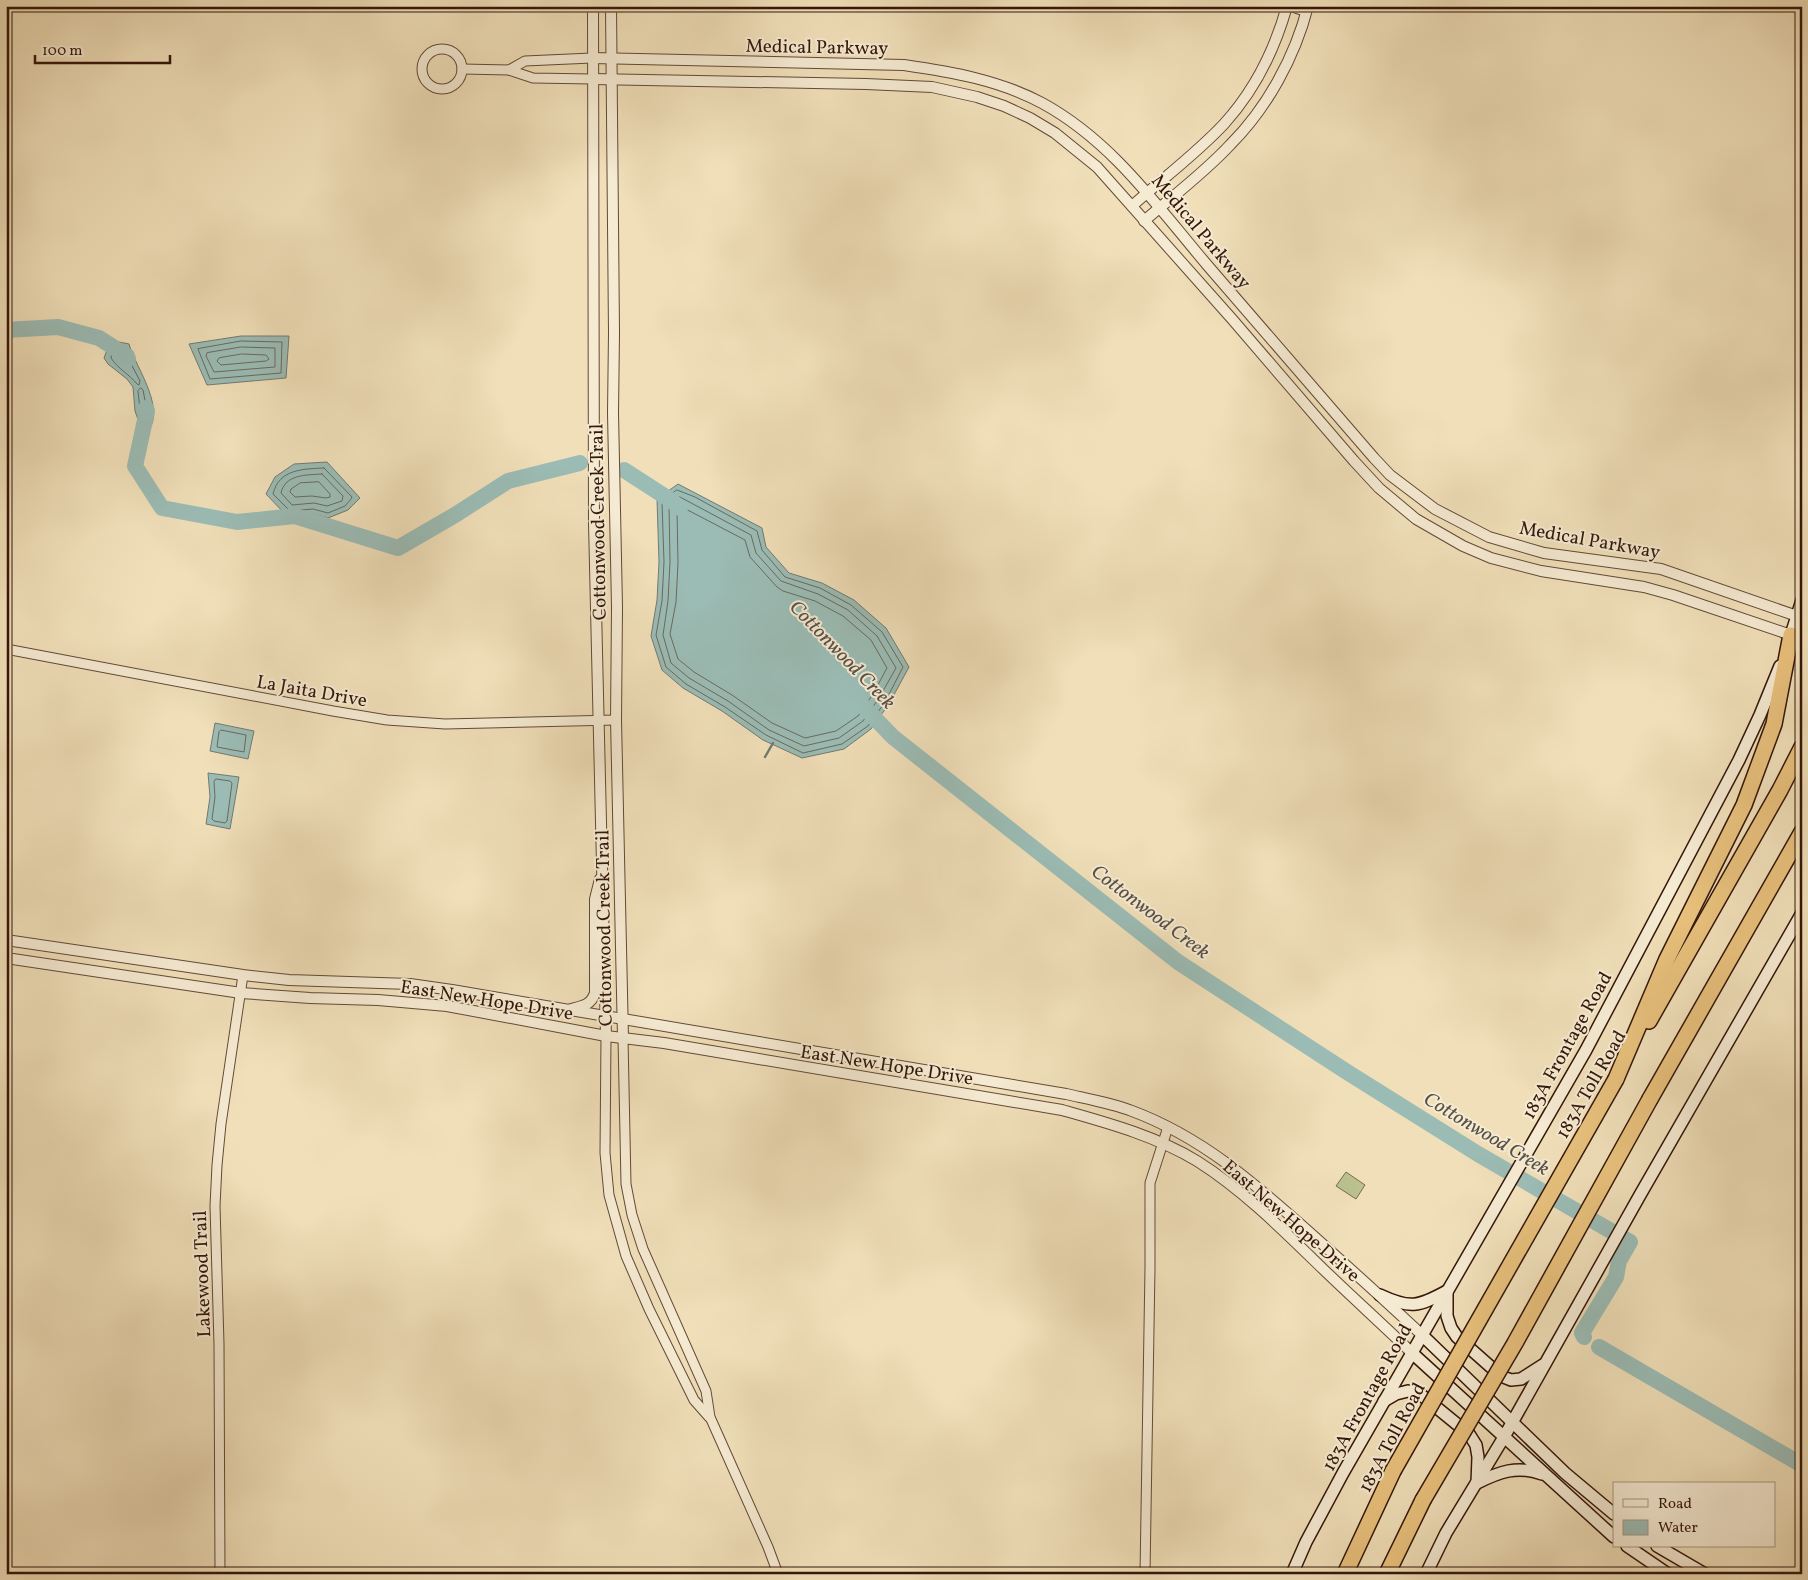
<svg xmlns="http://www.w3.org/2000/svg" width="1808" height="1580" font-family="Vollkorn,serif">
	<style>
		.green { fill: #bac28f; stroke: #776c4c }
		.water { fill: #9bbcb5; stroke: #727a71 }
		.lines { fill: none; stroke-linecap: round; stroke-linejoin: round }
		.shore { stroke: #686a60; stroke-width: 1 }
		.stream { stroke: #727a71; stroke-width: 2.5 }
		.river { stroke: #9bbcb5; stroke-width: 16 }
		.minor-casing { stroke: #634936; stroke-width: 11 }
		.tertiary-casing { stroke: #634936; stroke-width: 12 }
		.secondary-casing { stroke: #34170a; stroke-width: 14 }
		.motorway-casing { stroke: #34170a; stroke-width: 18 }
		.minor { stroke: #f5ead2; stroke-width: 9 }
		.tertiary { stroke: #f5ead2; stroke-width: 10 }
		.secondary { stroke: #f5ead2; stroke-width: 11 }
		.motorway { stroke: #e8c07c; stroke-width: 15 }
		.motorway-bridge-casing { stroke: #34170a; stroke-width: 18; stroke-linecap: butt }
		.motorway-bridge { stroke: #e8c07c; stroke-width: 15 }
		.labels { text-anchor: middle; stroke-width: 4; stroke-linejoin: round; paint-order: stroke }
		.street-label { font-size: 19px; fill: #34170a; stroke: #f5ead2 }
		.water-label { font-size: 20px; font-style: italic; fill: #585146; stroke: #f5ead2 }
	</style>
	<rect width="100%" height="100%" fill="#f0dfb9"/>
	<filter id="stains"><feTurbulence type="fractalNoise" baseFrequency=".004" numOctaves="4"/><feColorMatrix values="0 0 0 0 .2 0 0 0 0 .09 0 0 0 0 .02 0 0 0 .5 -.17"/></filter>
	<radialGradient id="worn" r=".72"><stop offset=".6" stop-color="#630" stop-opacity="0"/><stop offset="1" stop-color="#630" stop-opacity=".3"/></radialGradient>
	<polygon class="green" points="1346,1172 1365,1185 1356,1199 1336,1186"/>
	<g class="water">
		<polygon points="241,336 289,336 286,378 207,385 189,344"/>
		<path d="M119,342L129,344C136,369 170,412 144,436L135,411L133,387L127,379L108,364L104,358L107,350Z"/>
		<polygon points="327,462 360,498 348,510 328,518 313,514 287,516 266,494 275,477 294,464"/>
		<polygon points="678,484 762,528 766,547 789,573 822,583 854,600 886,628 909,667 889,704 871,729 844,749 802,758 763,740 722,711 683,688 662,670 651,636 657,600 659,562 657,499"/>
		<polygon points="215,723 254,731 248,759 210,751"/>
		<polygon points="208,773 239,777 230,829 206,824 210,797"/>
	</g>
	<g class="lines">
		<g class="shore">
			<polygon points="241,341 282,342 281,373 210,379 198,349"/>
			<polygon points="241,347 275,348 275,367 214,372 206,356 207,353"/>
			<path d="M119,348L125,349L128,358L140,381L139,385L137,384C129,374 118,369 111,358L112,353Z"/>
			<polygon points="242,354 266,355 269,359 266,361 221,365 217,361 219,358"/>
			<polygon points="141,388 143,390 148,416 146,418 144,417 140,410 138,391"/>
			<path d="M324,468L352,497L351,499L345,506L328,513L313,509L290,511L273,494C279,469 303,469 324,468Z"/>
			<path d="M322,474L343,496L342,501L327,506L314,503L292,505L281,493C285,474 307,475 322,474Z"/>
			<polygon points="319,482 330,494 330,497 326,498 312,496 295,497 290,492 291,489 300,483"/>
			<polygon points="677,490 695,497 757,531 762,550 785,577 820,588 851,605 882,632 903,667 885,702 868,726 842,744 803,753 766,735 725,707 686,684 666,667 656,635 662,601 664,562 662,502"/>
			<polygon points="680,497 751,535 756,553 781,581 818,594 848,610 877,636 896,668 879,698 863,721 839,738 804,746 769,730 728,701 689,678 671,663 663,635 668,601 670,562 669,505"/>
			<polygon points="680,506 745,540 750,557 777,587 783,591 815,601 843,616 871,640 887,668 873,694 858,716 836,731 805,738 772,723 732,695 694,672 678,659 670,634 676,602 678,563 677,509"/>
			<polygon points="221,730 246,735 244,752 217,747 219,732"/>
			<polygon points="216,779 230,781 232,783 227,821 225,823 214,821 212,819 215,797 214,782"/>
		</g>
		<polyline class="stream" points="765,757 773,743"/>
		<g class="river">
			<polyline points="6,330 58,327 99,338 127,356 128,359"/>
			<polyline points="146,408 147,411 135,466 162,508 237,522 295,516 398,548 455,515 508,481 580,463"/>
			<polyline points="624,470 672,501 680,508"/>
			<polyline points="862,705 893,737 1178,962 1347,1072 1478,1154 1630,1242 1619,1261 1616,1277 1582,1333 1584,1337"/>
			<polyline points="1599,1347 1802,1465"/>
		</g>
		<g class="minor-casing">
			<g id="minor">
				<circle cx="442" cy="69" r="20"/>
				<polyline points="462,69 509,70 533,78 592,79"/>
				<polyline points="509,70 525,61 592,58"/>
				<polyline points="6,649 333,711 387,720 445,724 616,720"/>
				<polyline points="606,1036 605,1153 609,1195 626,1256 649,1309 694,1400 709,1417"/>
				<polyline points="623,1038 626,1184 632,1215 643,1249 706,1391 710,1417 768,1547 778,1574"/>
				<polyline points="220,1574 219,1344 215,1206 217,1165 221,1124 243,975"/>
				<polyline points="1145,1574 1150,1267 1150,1183 1168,1127"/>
			</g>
		</g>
		<g class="tertiary-casing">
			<g id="tertiary">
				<polyline points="593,6 594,523 606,1036"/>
				<polyline points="611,6 614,333 613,413 617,607 616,720 623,1038"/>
				<polyline points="1291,6 1306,11"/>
				<path d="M592,58L904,65C952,72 999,80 1042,103C1112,141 1157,206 1208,266C1263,330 1319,394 1374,458L1390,475L1435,509L1489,537L1544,553L1661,569L1797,616"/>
				<polyline points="592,79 866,84 932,87 977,97 1004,106 1030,118 1055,133 1097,167 1232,319 1354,461 1379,488 1416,519 1463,546 1491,558 1541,571 1644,587 1673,595 1791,635"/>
				<path d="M1132,206C1162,179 1196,154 1224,124C1254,91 1275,49 1287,6"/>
				<path d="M1144,221C1173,196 1204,173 1230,145C1267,108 1295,57 1308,6"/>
				<path d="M6,940L243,975L289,980L410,984L452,990L1066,1094C1088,1099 1111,1103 1132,1111C1202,1137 1255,1184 1309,1232C1347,1266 1385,1300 1422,1335"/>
				<path d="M6,958L241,993L310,998L378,1000L447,1006L606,1036L664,1043L1062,1110C1108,1123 1156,1136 1197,1161C1243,1190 1284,1231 1323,1269C1352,1297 1382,1324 1411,1352"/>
				<path d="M571,1009C583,1006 591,1005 595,993V899L600,879"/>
			</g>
		</g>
		<g class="secondary-casing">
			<g id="secondary">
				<polyline points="1789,641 1802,600"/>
				<path d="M1380,1295C1410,1309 1418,1307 1447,1291V1316L1451,1328L1457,1337L1501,1376L1511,1380L1521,1379L1543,1365"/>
				<polyline points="1422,1335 1565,1473 1614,1514"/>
				<polyline points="1411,1352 1614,1537"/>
				<path d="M1384,1401L1396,1394L1408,1391L1420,1394L1469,1434L1476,1445L1478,1457L1477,1483C1499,1472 1517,1465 1542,1474"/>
				<polyline points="1627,1546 1668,1574"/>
				<polyline points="1657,1546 1705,1574"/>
				<polyline points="1292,1574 1306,1542 1343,1473 1586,1050 1739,760 1760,715 1780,666"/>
				<polyline points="1426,1574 1446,1533 1504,1437 1640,1195 1802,913"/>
			</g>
		</g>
		<g class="motorway-casing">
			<g id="motorway">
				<polyline points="1649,1021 1780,790 1802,747"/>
				<polyline points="1616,1079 1667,959 1744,805 1774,724 1791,635"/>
				<polyline points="1650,1099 1802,832"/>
				<polyline points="1345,1574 1393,1471"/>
				<polyline points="1387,1574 1423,1500"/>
			</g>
		</g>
		<use href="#minor" class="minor"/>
		<use href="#tertiary" class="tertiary"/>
		<use href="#secondary" class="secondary"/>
		<use href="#motorway" class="motorway"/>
		<g class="motorway-bridge-casing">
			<g id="motorway-bridge">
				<polyline points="1393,1471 1616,1079"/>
				<polyline points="1423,1500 1515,1343 1650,1099"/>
			</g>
		</g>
		<use href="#motorway-bridge" class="motorway-bridge"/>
	</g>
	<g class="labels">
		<g class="street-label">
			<text transform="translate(817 46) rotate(1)" y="7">Medical Parkway</text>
			<text transform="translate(1202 231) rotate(50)" y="7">Medical Parkway</text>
			<text transform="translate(597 522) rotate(-91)" y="7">Cottonwood Creek Trail</text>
			<text transform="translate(1590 539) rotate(10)" y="7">Medical Parkway</text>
			<text transform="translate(312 690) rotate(10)" y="7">La Jaita Drive</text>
			<text transform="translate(603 928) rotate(-91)" y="7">Cottonwood Creek Trail</text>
			<text transform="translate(487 999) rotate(9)" y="7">East New Hope Drive</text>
			<text transform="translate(1566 1045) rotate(-61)" y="7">183A Frontage Road</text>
			<text transform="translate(887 1064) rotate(9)" y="7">East New Hope Drive</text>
			<text transform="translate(1590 1084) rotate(-60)" y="7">183A Toll Road</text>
			<text transform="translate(1292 1220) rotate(41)" y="7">East New Hope Drive</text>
			<text transform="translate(201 1274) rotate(-92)" y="7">Lakewood Trail</text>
			<text transform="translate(1366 1397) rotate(-61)" y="7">183A Frontage Road</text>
			<text transform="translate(1391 1437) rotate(-62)" y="7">183A Toll Road</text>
		</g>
		<g class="water-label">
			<text transform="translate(843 654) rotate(46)" y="7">Cottonwood Creek</text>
			<text transform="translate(1151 911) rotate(37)" y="7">Cottonwood Creek</text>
			<text transform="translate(1487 1133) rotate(31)" y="7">Cottonwood Creek</text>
		</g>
	</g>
	<rect width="1808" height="1580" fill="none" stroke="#f0dfb9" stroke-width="25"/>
	<rect x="8" y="8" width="1793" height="1565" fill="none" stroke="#34170a" stroke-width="2.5"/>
	<rect x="12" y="12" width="1783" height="1555" fill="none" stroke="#34170a"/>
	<rect x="1613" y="1482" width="162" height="65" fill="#f5ead2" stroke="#a89682"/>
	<rect x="1623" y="1499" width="25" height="8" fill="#f5ead2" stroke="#a89682"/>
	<text x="1658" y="1508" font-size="15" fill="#34170a">Road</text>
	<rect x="1623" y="1520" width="25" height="15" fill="#9bbcb5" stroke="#a89682"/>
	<text x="1658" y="1532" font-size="15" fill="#34170a">Water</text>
	<path d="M35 55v8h135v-8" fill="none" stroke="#34170a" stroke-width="2.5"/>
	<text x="42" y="55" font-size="15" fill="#34170a" stroke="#f5ead2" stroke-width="4" paint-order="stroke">100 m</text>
	<rect width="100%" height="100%" filter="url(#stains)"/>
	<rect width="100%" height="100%" fill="url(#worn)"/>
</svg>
